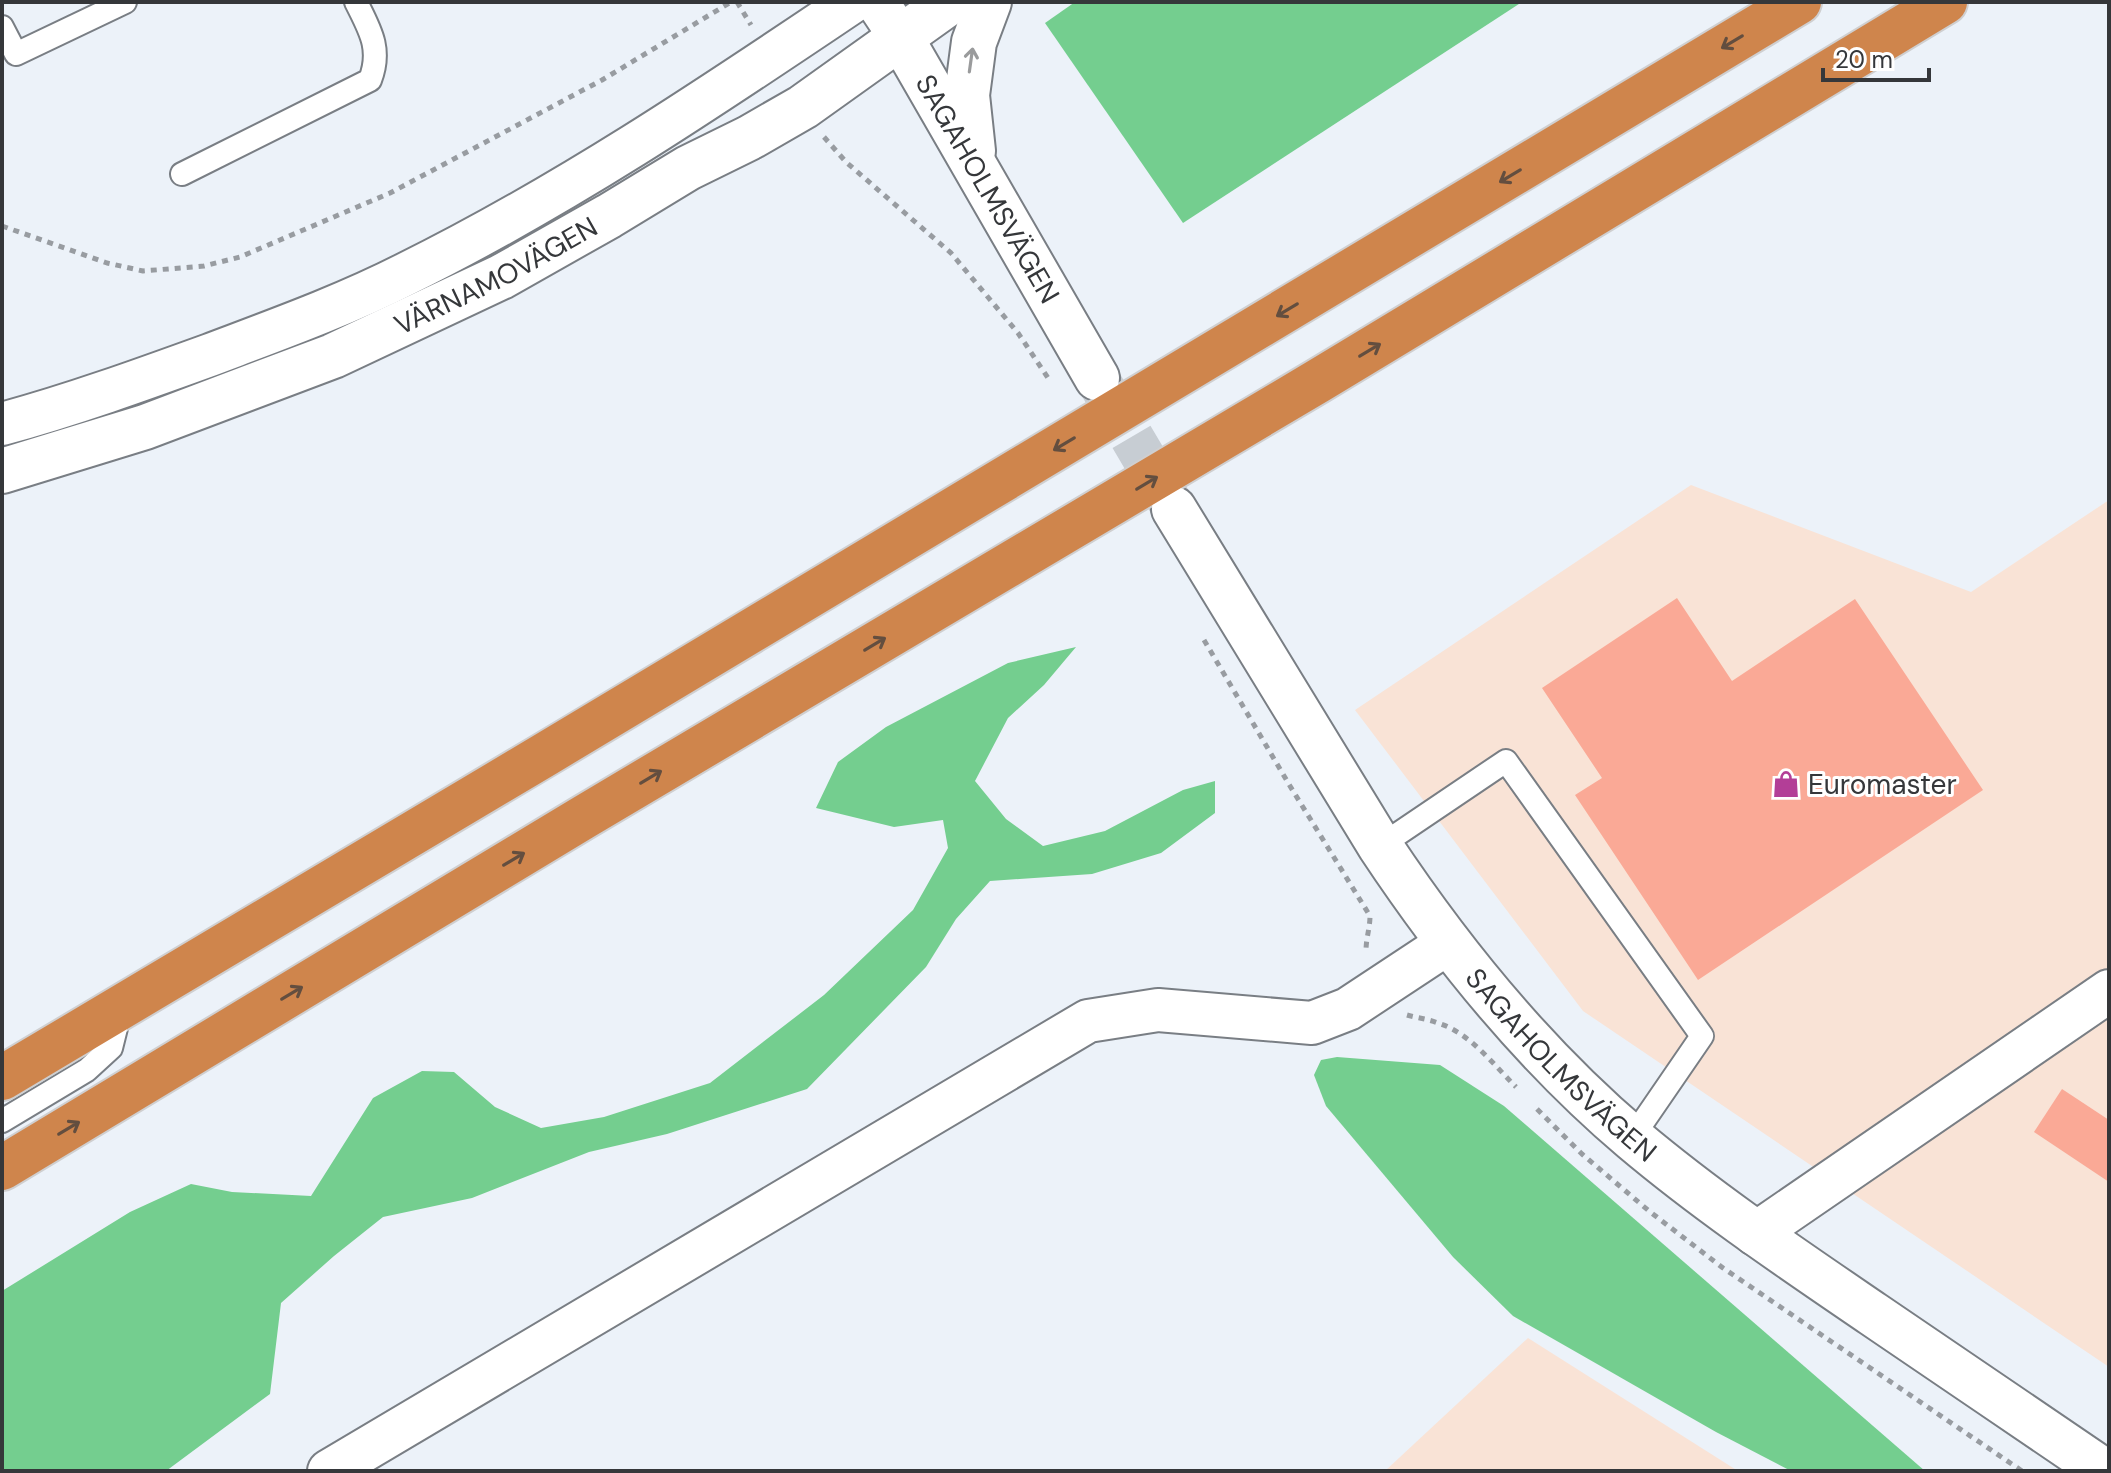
<svg xmlns="http://www.w3.org/2000/svg" width="2111" height="1473" font-family="'DM Sans',sans-serif">
	<style>
		.industrial { fill: #f9e3d6 }
		.forest { fill: #74ce8f }
		.building { fill: #faa996 }
		.lines { fill: none; stroke-linecap: round; stroke-linejoin: round }
		.secondary-tunnel { stroke: #c7cdd3; stroke-width: 44; stroke-dasharray: 44 22; stroke-linecap: butt }
		.lane-casing { stroke: #797e84; stroke-width: 26 }
		.street-casing { stroke: #797e84; stroke-width: 46 }
		.secondary-casing { stroke: #797e84; stroke-width: 48 }
		.highway-casing { stroke: #cfcfd0; stroke-width: 48 }
		.path { stroke: #989ca1; stroke-width: 5; stroke-dasharray: 6 6; stroke-linecap: butt }
		.lane { stroke: #fff; stroke-width: 22 }
		.street { stroke: #fff; stroke-width: 42 }
		.secondary { stroke: #fff; stroke-width: 44 }
		.highway { stroke: #cf854c; stroke-width: 44 }
		.oneway { stroke: #634e3f }
		.oneway2 { stroke: #9a9b9c }
		.labels { text-anchor: middle; stroke-width: 6; stroke-linejoin: round; paint-order: stroke }
		.street-label { font-size: 28px; fill: #35373a; stroke: #fff }
		.poi-label { font-size: 28px; fill: #35373a; stroke: #fff; text-anchor: start }
	</style>
	<rect width="100%" height="100%" fill="#ecf2f9"/>
	<g class="industrial">
		<polygon points="1691,485 1971,592 2109,500 2109,1367 1583,1011 1355,710"/>
		<polygon points="1528,1338 1738,1471 1385,1471"/>
	</g>
	<g class="forest">
		<polygon points="1075,2 1522,2 1183,223 1045,23"/>
		<polygon points="1076,647 1044,685 1008,718 975,781 1006,819 1043,846 1105,831 1183,790 1215,781 1215,813 1161,853 1092,874 990,881 956,919 926,967 807,1089 667,1134 589,1152 472,1198 383,1217 334,1256 281,1303 270,1394 166,1471 2,1471 2,1291 130,1212 191,1184 232,1192 311,1196 373,1098 422,1071 454,1072 495,1107 541,1128 604,1117 710,1083 824,995 913,910 948,848 943,820 894,827 816,808 838,762 886,727 1008,663"/>
		<polygon points="1337,1057 1440,1065 1504,1106 1925,1471 1791,1471 1716,1432 1513,1316 1453,1257 1326,1106 1314,1075 1321,1060"/>
	</g>
	<g class="building">
		<polygon points="1677,598 1732,681 1855,599 1983,790 1698,980 1575,795 1602,778 1542,688"/>
		<polygon points="2062,1089 2109,1120 2109,1182 2034,1132"/>
	</g>
	<g class="lines">
		<polyline class="secondary-tunnel" points="1098,380 1174,509"/>
		<g class="lane-casing">
			<g id="lane">
				<polyline points="2,27 16,54 125,2"/>
				<path d="M182,174L370,80C382,49 370,30 356,2"/>
				<polyline points="1380,846 1506,761 1702,1036 1632,1138"/>
				<polyline points="2,1121 87,1070 111,1048 121,1008"/>
			</g>
		</g>
		<g class="street-casing">
			<g id="street">
				<polyline points="877,2 901,38"/>
				<path d="M2,424C72,405 141,380 210,355C276,330 343,306 406,274C562,197 708,99 852,2"/>
				<polyline points="1755,1234 2109,991"/>
				<polyline points="329,1471 1088,1021 1158,1010 1312,1023 1348,1009 1448,943"/>
			</g>
		</g>
		<g class="secondary-casing">
			<g id="secondary">
				<path id="s1" d="M901,38L1097,378"/>
				<polyline points="973,151 967,95 974,42 989,2"/>
				<path id="s2" d="M2,471L145,427L333,356L501,277L609,216L688,168L749,138L803,107L950,2"/>
				<path id="s3" d="M1174,509L1380,846C1451,953 1534,1055 1633,1139C1709,1203 1791,1258 1873,1314C1950,1366 2027,1419 2104,1471"/>
			</g>
		</g>
		<g class="highway-casing">
			<g id="highway">
				<polyline points="2,1078 546,754 1799,2"/>
				<polyline points="2,1168 584,817 1318,381 1945,2"/>
			</g>
		</g>
		<g class="path">
			<polyline points="737,2 751,25"/>
			<polyline points="824,137 846,162 951,253 1018,333 1048,378"/>
			<polyline points="2,226 107,263 143,271 204,266 240,257 390,193 602,80 731,2"/>
			<path d="M1204,640L1290,786L1370,916C1370,928 1366,938 1366,951"/>
			<path d="M1407,1015C1417,1018 1428,1019 1438,1023C1470,1033 1493,1064 1516,1087"/>
			<polyline points="1537,1109 1582,1154 1649,1211 1723,1268 2022,1471"/>
		</g>
		<use href="#lane" class="lane"/>
		<use href="#street" class="street"/>
		<use href="#secondary" class="secondary"/>
		<use href="#highway" class="highway"/>
	</g>
	<defs><path id="oneway-shaft" d="M-6 0H5M1.5-3L5.5 0L1.5 3" fill="none" stroke-width="1.6" stroke-linecap="round" stroke-linejoin="round" transform="scale(2)"/></defs>
	<g class="oneway">
		<use href="#oneway-shaft" transform="translate(1732 42) rotate(149)"/>
		<use href="#oneway-shaft" transform="translate(1510 176) rotate(149)"/>
		<use href="#oneway-shaft" transform="translate(1287 310) rotate(149)"/>
		<use href="#oneway-shaft" transform="translate(1370 350) rotate(-31)"/>
		<use href="#oneway-shaft" transform="translate(1064 444) rotate(149)"/>
		<use href="#oneway-shaft" transform="translate(1147 483) rotate(-31)"/>
		<use href="#oneway-shaft" transform="translate(875 644) rotate(-31)"/>
		<use href="#oneway-shaft" transform="translate(651 777) rotate(-31)"/>
		<use href="#oneway-shaft" transform="translate(514 859) rotate(-31)"/>
		<use href="#oneway-shaft" transform="translate(292 993) rotate(-31)"/>
		<use href="#oneway-shaft" transform="translate(69 1128) rotate(-31)"/>
	</g>
	<use class="oneway2" href="#oneway-shaft" transform="translate(971 60) rotate(-82)"/>
	<defs>
		<g id="shop-bare" transform="scale(2.16)"><path d="M-5-2.5h2.3a2.7 3.5 0 0 1 5.4 0H5L5.5 6h-11ZM-1.5-2.5h3a1.5 2.3 0 0 0-3 0Z" fill="#b33e97" stroke="#fff" stroke-width="2.5" paint-order="stroke"/></g>
	</defs>
	<g fill-rule="evenodd">
		<use href="#shop-bare" x="1786" y="784"/>
	</g>
	<g class="labels">
		<g class="street-label">
			<text dy="10" stroke="none"><textPath href="#s1" startOffset="174">SAGAHOLMSVÄGEN</textPath></text>
			<text dy="10" stroke="none"><textPath href="#s2" startOffset="532">VÄRNAMOVÄGEN</textPath></text>
			<text dy="10" stroke="none"><textPath href="#s3" startOffset="680">SAGAHOLMSVÄGEN</textPath></text>
		</g>
		<g class="poi-label">
			<text x="1808" y="794">Euromaster</text>
		</g>
	</g>
	<rect width="2111" height="1473" fill="none" stroke="#35373a" stroke-width="8"/>
	<path d="M1823 68v12h106v-12" fill="none" stroke="#35373a" stroke-width="4"/>
	<text x="1835" y="68" font-size="24" fill="#35373a" stroke="#ffffff" stroke-width="6" paint-order="stroke">20 m</text>
</svg>
